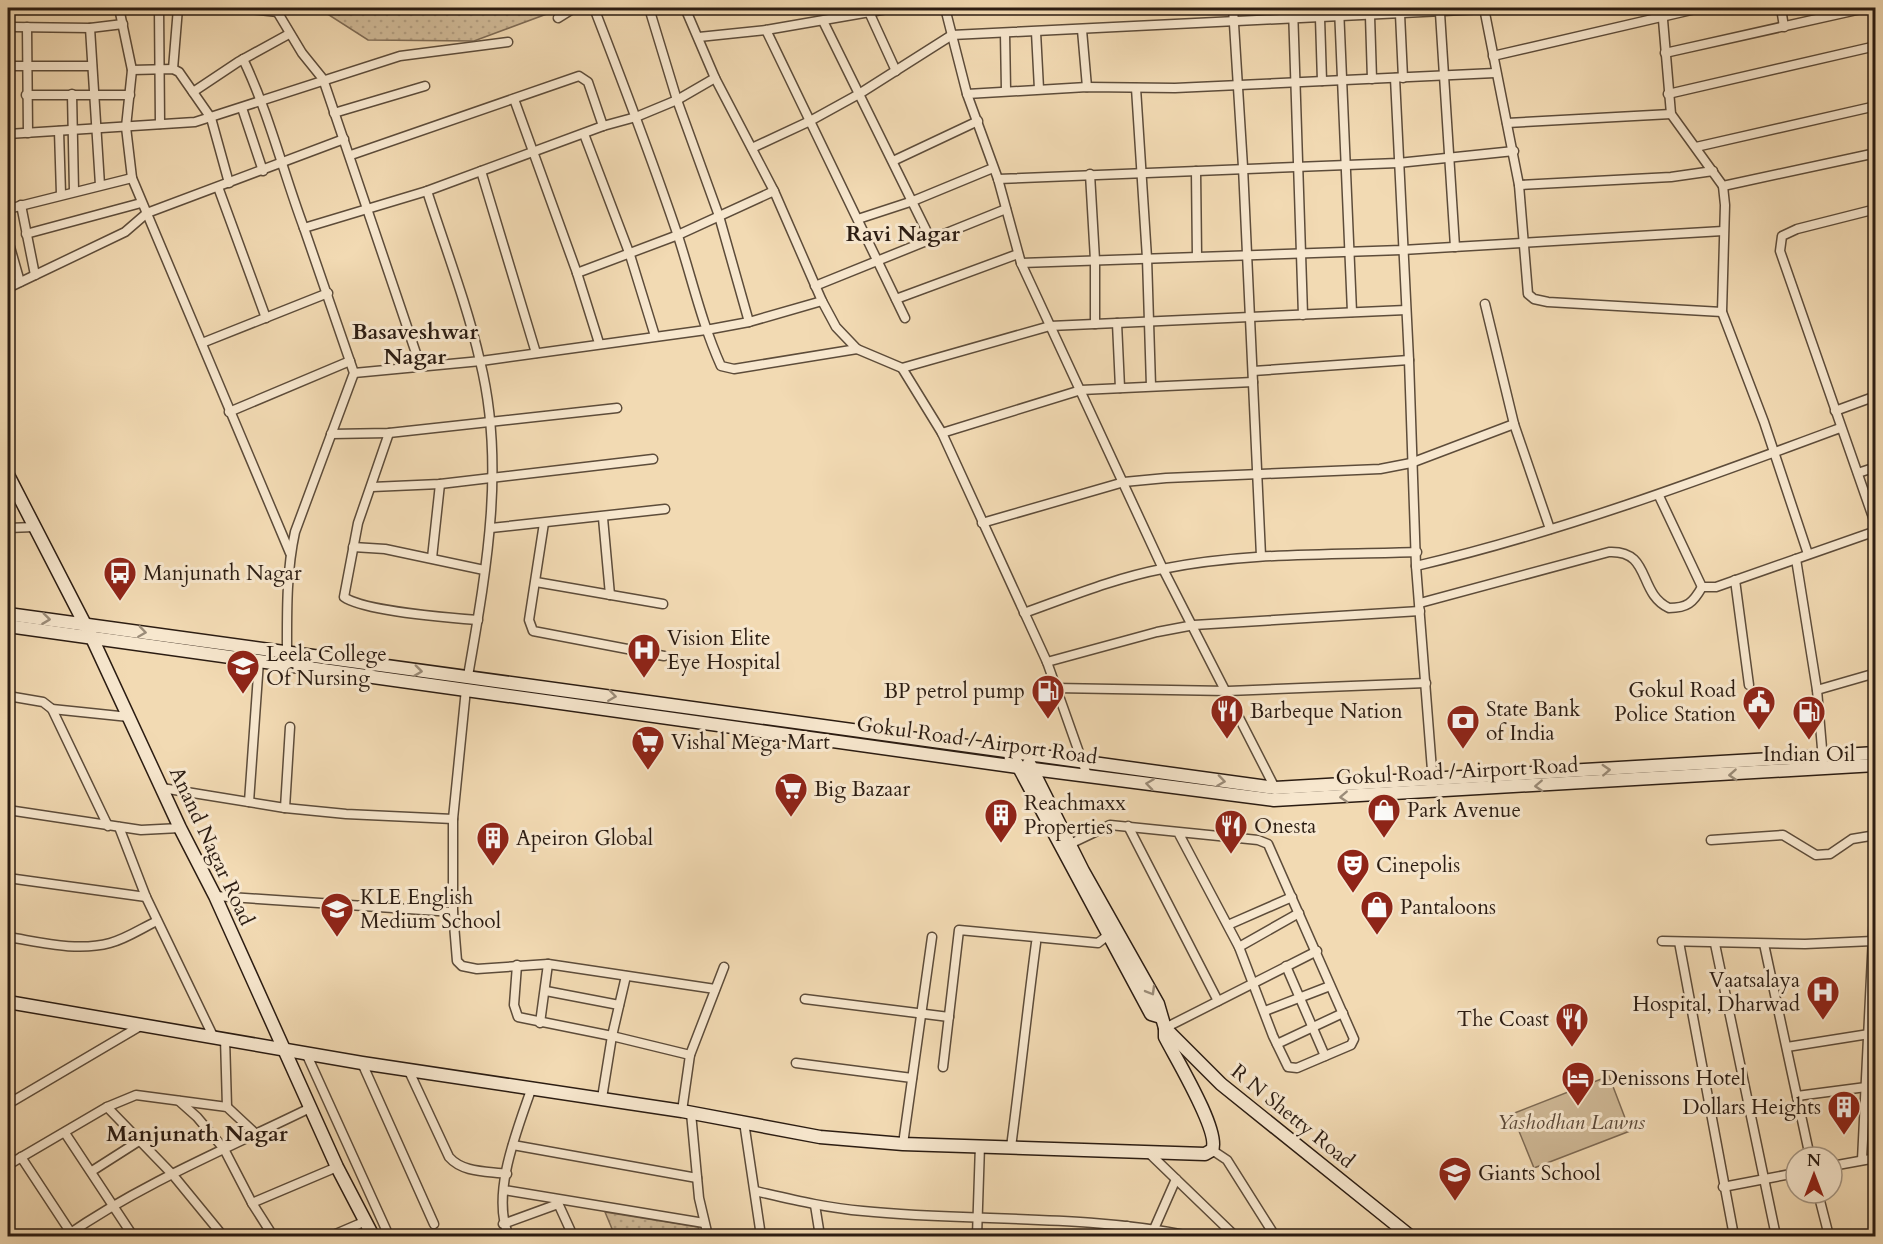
<svg xmlns="http://www.w3.org/2000/svg" width="1883" height="1244" font-family="Cardo,serif">
	<style>
		.green { fill: #d0ba98; stroke: #7e6b55; stroke-width: 1.5 }
		.park { fill: url(#park-dots); stroke: #7e6b55; stroke-width: 1.5 }
		.lines { fill: none; stroke-linecap: round; stroke-linejoin: round }
		.street-casing { stroke: #5d4c3a; stroke-width: 11 }
		.secondary-casing { stroke: #2b1c12; stroke-width: 15 }
		.street { stroke: #f7e7ce; stroke-width: 8 }
		.secondary { stroke: #f7e7ce; stroke-width: 12 }
		.oneway { stroke: #9b8c79 }
		.labels { text-anchor: middle; stroke-width: 6; stroke-linejoin: round; paint-order: stroke }
		.poi-label { font-size: 21px; fill: #2b1c12; stroke: #f7e7ce; text-anchor: start }
		.street-label { font-size: 21px; fill: #2b1c12; stroke: #f7e7ce }
		.park-label { font-size: 21px; font-style: italic; fill: #5d4b3a; stroke: #f7e7ce }
		.neighbourhood-label { font-size: 22px; font-weight: bold; fill: #2b1c12; stroke: #f7e7ce }
	</style>
	<defs>
		<pattern id="park-dots" width="8" height="8" patternUnits="userSpaceOnUse" patternTransform="scale(1.5)"><rect width="8" height="8" fill="#d0ba98"/><path d="M2 2h.1M6 6h.1" fill="none" stroke="#b39f82" stroke-width="1.8" stroke-linecap="round"/></pattern>
	</defs>
	<rect width="100%" height="100%" fill="#f2dab3"/>
	<filter id="stains"><feTurbulence type="fractalNoise" baseFrequency=".00333" numOctaves="4"/><feColorMatrix values="0 0 0 0 .2 0 0 0 0 .09 0 0 0 0 .02 0 0 0 .5 -.17"/></filter>
	<radialGradient id="worn" r=".72"><stop offset=".6" stop-color="#630" stop-opacity="0"/><stop offset="1" stop-color="#630" stop-opacity=".3"/></radialGradient>
	<polygon class="green" points="1609,1076 1630,1131 1534,1168 1512,1114"/>
	<g class="park">
		<polygon points="318,8 563,8 474,41 368,40"/>
		<polygon points="605,1212 698,1227 701,1236 615,1236"/>
	</g>
	<g class="lines">
		<g class="street-casing">
			<g id="street">
				<polyline points="119,8 132,70 126,127 132,178 290,553"/>
				<polyline points="159,8 160,124"/>
				<polyline points="241,8 278,12"/>
				<polyline points="275,8 302,53 323,79 420,365"/>
				<path d="M594,8C623,83 652,159 678,236C692,279 702,324 721,366L734,369L857,349"/>
				<polyline points="649,8 677,100 719,216 749,322"/>
				<polyline points="685,8 715,78 774,191 822,301 836,327 857,349 902,368 942,433 1047,662 1087,775"/>
				<polyline points="945,8 967,94 998,179 1021,263 1163,569 1275,788"/>
				<polyline points="1233,8 1243,167 1261,556"/>
				<polyline points="1293,8 1303,315"/>
				<polyline points="1339,8 1352,312"/>
				<polyline points="1484,8 1519,185 1528,294 1534,299 1548,302 1722,312"/>
				<polyline points="1662,8 1671,114 1723,186 1876,153"/>
				<polyline points="1781,8 1784,27"/>
				<polyline points="869,12 896,71"/>
				<polyline points="1440,13 1455,247"/>
				<polyline points="1400,14 1403,78"/>
				<polyline points="1370,16 1372,79"/>
				<polyline points="558,18 574,8"/>
				<polyline points="1320,18 1322,81"/>
				<polyline points="823,21 931,240"/>
				<polyline points="13,27 90,28 123,24"/>
				<polyline points="27,27 28,133"/>
				<polyline points="90,28 100,185"/>
				<polyline points="766,30 905,318"/>
				<polyline points="1082,30 1087,87"/>
				<polyline points="1036,32 1039,89"/>
				<polyline points="1005,33 1006,90"/>
				<polyline points="699,37 766,30 893,8"/>
				<polyline points="1665,53 1866,8"/>
				<polyline points="1493,56 1700,8"/>
				<path d="M243,59C269,113 283,172 304,228"/>
				<polyline points="8,66 92,66"/>
				<polyline points="173,69 178,8"/>
				<polyline points="132,70 173,69 179,72 211,118 229,183"/>
				<polyline points="1395,78 1409,360 1416,566 1433,783"/>
				<polyline points="1136,88 1147,258 1151,386"/>
				<polyline points="193,92 238,62 289,34"/>
				<polyline points="72,94 74,191"/>
				<polyline points="967,94 1087,87 1175,88 1495,73"/>
				<polyline points="1668,94 1876,46"/>
				<polyline points="26,95 130,95"/>
				<polyline points="514,99 577,273 599,343"/>
				<polyline points="242,108 263,171"/>
				<polyline points="334,113 425,86"/>
				<polyline points="1507,123 1671,114"/>
				<polyline points="59,131 61,194"/>
				<polyline points="8,134 195,122 400,56 508,42"/>
				<polyline points="584,134 630,255 655,336"/>
				<polyline points="1696,147 1876,106"/>
				<polyline points="752,148 810,121 859,94 952,35 1484,9"/>
				<polyline points="351,155 579,76 588,82 603,126"/>
				<polyline points="893,161 978,121"/>
				<polyline points="481,171 536,353"/>
				<polyline points="1196,171 1197,256"/>
				<polyline points="1090,174 1095,260 1095,324"/>
				<polyline points="998,179 1398,163 1514,151"/>
				<polyline points="1519,185 1671,177 1713,171"/>
				<polyline points="1723,186 1725,205 1722,312 1764,422 1808,554"/>
				<polyline points="218,187 266,318"/>
				<path d="M427,191C445,247 467,304 480,361C506,465 486,572 468,676"/>
				<polyline points="21,205 35,275"/>
				<polyline points="8,209 132,178"/>
				<polyline points="1876,209 1797,229 1782,236 1780,251 1876,526"/>
				<polyline points="858,219 913,201 993,168"/>
				<polyline points="26,234 141,203"/>
				<polyline points="8,240 20,282"/>
				<polyline points="1021,263 1402,250 1723,231"/>
				<polyline points="577,273 678,235 774,191"/>
				<polyline points="815,286 1006,209"/>
				<polyline points="8,288 125,232 147,213 344,139"/>
				<polyline points="896,299 1018,254"/>
				<polyline points="1485,304 1514,424 1550,529"/>
				<polyline points="1117,323 1120,388"/>
				<polyline points="202,343 328,293"/>
				<polyline points="902,368 1050,326 1406,310"/>
				<polyline points="1253,371 1409,360"/>
				<polyline points="354,373 481,361 706,330 749,322 822,301"/>
				<polyline points="1835,411 1876,396"/>
				<polyline points="229,412 350,361"/>
				<path d="M389,433L358,523L344,597C364,611 451,618 478,620"/>
				<polyline points="942,433 1081,390 1253,382"/>
				<polyline points="331,434 389,433 617,408"/>
				<polyline points="1858,473 1876,467"/>
				<polyline points="372,487 440,484 653,459"/>
				<polyline points="1659,496 1702,587 1716,587 1876,531"/>
				<polyline points="603,518 610,595"/>
				<polyline points="544,523 529,620 533,631 664,656"/>
				<polyline points="982,523 1124,482 1166,478 1380,469 1411,463 1514,424"/>
				<polyline points="8,528 34,527"/>
				<polyline points="491,528 665,509"/>
				<polyline points="353,547 385,549 484,570"/>
				<polyline points="432,558 440,484"/>
				<polyline points="1796,559 1817,690 1823,760"/>
				<path d="M1416,566C1561,532 1700,480 1840,428"/>
				<polyline points="1735,580 1749,685"/>
				<polyline points="536,582 663,604"/>
				<path d="M1420,603L1609,552C1652,550 1637,593 1669,608C1687,608 1693,603 1702,587"/>
				<path d="M1024,613C1069,597 1115,578 1162,569C1246,552 1332,555 1417,552"/>
				<path d="M287,658C287,615 286,573 295,532L354,373L304,228L427,191L603,126L636,117L677,100L715,78"/>
				<polyline points="1047,662 1157,632 1194,625 1420,611"/>
				<polyline points="1055,688 1228,691 1426,683"/>
				<polyline points="466,689 453,819 453,912 457,961 462,966 477,969 548,964 715,989"/>
				<polyline points="1817,690 1876,673"/>
				<polyline points="8,696 43,702 52,709 108,826"/>
				<polyline points="52,709 129,717"/>
				<polyline points="162,788 285,808 346,814 453,819"/>
				<polyline points="249,802 259,661"/>
				<polyline points="285,808 290,727"/>
				<polyline points="8,810 141,830 180,828"/>
				<polyline points="1128,826 1218,1001"/>
				<polyline points="119,827 146,897 213,1036"/>
				<polyline points="1711,840 1783,835 1816,855 1830,854 1852,839 1876,835"/>
				<polyline points="1070,844 1110,825 1258,840 1268,844 1354,1039 1351,1045 1297,1068 1288,1067 1273,1036 1239,947 1179,834"/>
				<polyline points="8,878 146,897"/>
				<polyline points="215,896 453,912"/>
				<polyline points="1228,925 1292,897"/>
				<path d="M8,937C40,942 77,952 110,943C126,939 142,928 157,921"/>
				<polyline points="1662,941 1805,944 1873,941"/>
				<polyline points="1679,942 1734,1236"/>
				<polyline points="1715,944 1776,1236"/>
				<polyline points="1764,944 1810,1157"/>
				<polyline points="1239,947 1299,913"/>
				<polyline points="517,965 514,1005 518,1017 612,1036 690,1055"/>
				<polyline points="1286,966 1325,1056"/>
				<polyline points="546,991 619,1005"/>
				<polyline points="805,999 949,1017"/>
				<polyline points="1265,1011 1330,986"/>
				<polyline points="540,1023 548,964"/>
				<polyline points="1165,1028 1317,951"/>
				<polyline points="225,1038 227,1107"/>
				<polyline points="1277,1044 1343,1013"/>
				<polyline points="1787,1047 1869,1034"/>
				<polyline points="306,1053 389,1236"/>
				<polyline points="362,1063 434,1224"/>
				<polyline points="796,1063 912,1078"/>
				<polyline points="943,1067 959,930 1098,943 1112,932"/>
				<path d="M408,1069L449,1157C463,1173 487,1171 507,1174"/>
				<polyline points="1797,1096 1866,1087"/>
				<polyline points="602,1098 612,1036 626,976"/>
				<polyline points="179,1101 197,1117 224,1149 252,1203 273,1236"/>
				<polyline points="8,1104 142,1025"/>
				<polyline points="107,1107 173,1175 223,1236"/>
				<polyline points="682,1111 690,1055 724,967"/>
				<polyline points="691,1113 699,1198 708,1236"/>
				<polyline points="744,1122 761,1236"/>
				<polyline points="65,1133 133,1236"/>
				<polyline points="903,1144 932,937"/>
				<polyline points="513,1145 697,1178"/>
				<path d="M1011,1147C1020,1079 1027,1011 1036,943"/>
				<polyline points="1212,1150 1227,1160 1275,1236"/>
				<polyline points="1150,1154 1235,1236"/>
				<polyline points="21,1157 73,1236"/>
				<polyline points="1862,1160 1876,875"/>
				<polyline points="8,1165 107,1107 136,1095 227,1107 256,1134"/>
				<polyline points="1832,1166 1876,1158"/>
				<polyline points="92,1171 139,1141"/>
				<polyline points="1723,1187 1796,1173"/>
				<polyline points="504,1190 704,1223"/>
				<path d="M755,1191C790,1199 826,1208 863,1211C971,1222 1083,1214 1190,1236"/>
				<polyline points="1818,1193 1829,1236"/>
				<polyline points="557,1201 573,1236"/>
				<polyline points="252,1203 337,1167"/>
				<polyline points="815,1205 820,1236"/>
				<polyline points="503,1224 558,1204"/>
				<polyline points="1154,1229 1176,1179"/>
				<path d="M66,1236C141,1184 228,1148 310,1108"/>
				<polyline points="331,1236 366,1221"/>
				<path d="M509,1236C490,1195 518,1128 532,1087"/>
				<polyline points="977,1236 980,1145"/>
				<polyline points="1127,1236 1127,1226"/>
			</g>
		</g>
		<g class="secondary-casing">
			<g id="secondary">
				<polyline points="8,475 92,638 180,828 215,896 337,1167 373,1236"/>
				<polyline points="8,614 1275,788 1876,753"/>
				<polyline points="8,626 1018,767 1274,800 1876,765"/>
				<polyline points="1016,762 1151,1014 1161,1017"/>
				<polyline points="1029,763 1083,871 1158,1004 1165,1028 1221,1084 1410,1236"/>
				<path d="M8,1002L362,1063L682,1111L820,1137L903,1144L1205,1154L1212,1150C1221,1132 1175,1057 1165,1037V1028"/>
			</g>
		</g>
		<use href="#street" class="street"/>
		<use href="#secondary" class="secondary"/>
	</g>
	<defs><path id="oneway-chevron" d="M-2-3.5L2.5 0L-2 3.5" fill="none" stroke-width="1.6" stroke-linecap="round" stroke-linejoin="round" transform="scale(1.5)"/></defs>
	<g class="oneway">
		<use href="#oneway-chevron" transform="translate(46 619) rotate(7)"/>
		<use href="#oneway-chevron" transform="translate(142 632) rotate(8)"/>
		<use href="#oneway-chevron" transform="translate(418 671) rotate(7)"/>
		<use href="#oneway-chevron" transform="translate(612 696) rotate(8)"/>
		<use href="#oneway-chevron" transform="translate(1606 770) rotate(-3)"/>
		<use href="#oneway-chevron" transform="translate(1733 775) rotate(176)"/>
		<use href="#oneway-chevron" transform="translate(1221 781) rotate(8)"/>
		<use href="#oneway-chevron" transform="translate(1150 784) rotate(-172)"/>
		<use href="#oneway-chevron" transform="translate(1539 786) rotate(177)"/>
		<use href="#oneway-chevron" transform="translate(1344 797) rotate(177)"/>
		<use href="#oneway-chevron" transform="translate(1151 991) rotate(60)"/>
	</g>
	<defs>
		<g id="bus-pin" transform="scale(1.725)"><path d="M0 17L-7.5 6A9.5 9.5 0 1 1 7.5 6Z" fill="#8f2418" stroke="#f7e7ce"/><path d="M-5-6H5V4H4V6H2V4H-2V6H-4V4H-5ZM-3.5-4V0h7V-4ZM-3.5 1.2v1.5H-2V1.2ZM2 1.2v1.5H3.5V1.2Z" fill="#fff"/></g>
		<g id="hospital-pin" transform="scale(1.725)"><path d="M0 17L-7.5 6A9.5 9.5 0 1 1 7.5 6Z" fill="#8f2418" stroke="#f7e7ce"/><path d="M-5-5h3v3.5h4V-5h3V5h-3V1.5h-4V5h-3Z" fill="#fff"/></g>
		<g id="school-pin" transform="scale(1.725)"><path d="M0 17L-7.5 6A9.5 9.5 0 1 1 7.5 6Z" fill="#8f2418" stroke="#f7e7ce"/><path d="M0-5L7-2L0 1L-7-2ZM-4 1L0 2.5L4 1V4Q0 6-4 4Z" fill="#fff"/></g>
		<g id="fuel-pin" transform="scale(1.725)"><path d="M0 17L-7.5 6A9.5 9.5 0 1 1 7.5 6Z" fill="#8f2418" stroke="#f7e7ce"/><path d="M-5.5-6h7V0h2V4h1.3V-2.5L3-4.5l.8-.8L6-3V5H2.5V1h-1V6h-7ZM-4.2-4.7v3.2H.2V-4.7Z" fill="#fff"/></g>
		<g id="civic-pin" transform="scale(1.725)"><path d="M0 17L-7.5 6A9.5 9.5 0 1 1 7.5 6Z" fill="#8f2418" stroke="#f7e7ce"/><path d="M-.6-6.5H3V-4.5H.6V-3L4-1V1h2V6H-6V1h2V-1L-.6-3ZM-1.2 2.5V6h2.4V2.5Z" fill="#fff"/></g>
		<g id="restaurant-pin" transform="scale(1.725)"><path d="M0 17L-7.5 6A9.5 9.5 0 1 1 7.5 6Z" fill="#8f2418" stroke="#f7e7ce"/><path d="M-5-6h1v4h1v-4h1v4h1v-4h1v5L-1.5 .5V6h-2V.5L-5-1ZM5-6V6H3V1.5H1.5Q1.5-4 5-6Z" fill="#fff"/></g>
		<g id="bank-pin" transform="scale(1.725)"><path d="M0 17L-7.5 6A9.5 9.5 0 1 1 7.5 6Z" fill="#8f2418" stroke="#f7e7ce"/><path d="M-6-4H6V4H-6ZM0-2.3a2.3 2.3 0 1 0 0 4.6a2.3 2.3 0 1 0 0-4.6Z" fill="#fff"/></g>
		<g id="supermarket-pin" transform="scale(1.725)"><path d="M0 17L-7.5 6A9.5 9.5 0 1 1 7.5 6Z" fill="#8f2418" stroke="#f7e7ce"/><path d="M-6-5.5h2.5l.6 2H6L4.5 2H-2.5L-4.4-4H-6ZM-1.5 3.2a1.3 1.3 0 1 0 .1 0ZM3 3.2a1.3 1.3 0 1 0 .1 0Z" fill="#fff"/></g>
		<g id="shop-pin" transform="scale(1.725)"><path d="M0 17L-7.5 6A9.5 9.5 0 1 1 7.5 6Z" fill="#8f2418" stroke="#f7e7ce"/><path d="M-5-2.5h2.3a2.7 3.5 0 0 1 5.4 0H5L5.5 6h-11ZM-1.5-2.5h3a1.5 2.3 0 0 0-3 0Z" fill="#fff"/></g>
		<g id="building-pin" transform="scale(1.725)"><path d="M0 17L-7.5 6A9.5 9.5 0 1 1 7.5 6Z" fill="#8f2418" stroke="#f7e7ce"/><path d="M-4-6H4V6H1V3H-1V6H-4ZM-2.5-4.3h1.7v1.8h-1.7ZM.8-4.3h1.7v1.8H.8ZM-2.5-1h1.7V.8h-1.7ZM.8-1h1.7V.8H.8Z" fill="#fff"/></g>
		<g id="theatre-pin" transform="scale(1.725)"><path d="M0 17L-7.5 6A9.5 9.5 0 1 1 7.5 6Z" fill="#8f2418" stroke="#f7e7ce"/><path d="M-5-5.5Q0-4 5-5.5V0Q5 5 0 6Q-5 5-5 0ZM-3.3-2.5H-1v1.5H-3.3ZM1-2.5H3.3v1.5H1ZM-2.8 1Q0 5.5 2.8 1Z" fill="#fff"/></g>
		<g id="hotel-pin" transform="scale(1.725)"><path d="M0 17L-7.5 6A9.5 9.5 0 1 1 7.5 6Z" fill="#8f2418" stroke="#f7e7ce"/><path d="M-6-4.5h1.5V1H6V5H4.5V3h-9V5H-6ZM-4 0a1.8 1.8 0 1 1 3.6 0ZM.5 0V-2.5h3Q6-2.5 6 0Z" fill="#fff"/></g>
	</defs>
	<g fill-rule="evenodd">
		<use href="#bus-pin" x="120" y="573"/>
		<use href="#hospital-pin" x="644" y="650"/>
		<use href="#school-pin" x="243" y="666"/>
		<use href="#fuel-pin" x="1048" y="691"/>
		<use href="#civic-pin" x="1759" y="702"/>
		<use href="#restaurant-pin" x="1227" y="711"/>
		<use href="#fuel-pin" x="1809" y="712"/>
		<use href="#bank-pin" x="1463" y="721"/>
		<use href="#supermarket-pin" x="648" y="742"/>
		<use href="#supermarket-pin" x="791" y="789"/>
		<use href="#shop-pin" x="1384" y="810"/>
		<use href="#building-pin" x="1001" y="815"/>
		<use href="#restaurant-pin" x="1231" y="826"/>
		<use href="#building-pin" x="493" y="838"/>
		<use href="#theatre-pin" x="1353" y="865"/>
		<use href="#shop-pin" x="1377" y="907"/>
		<use href="#school-pin" x="337" y="909"/>
		<use href="#hospital-pin" x="1823" y="992"/>
		<use href="#restaurant-pin" x="1572" y="1019"/>
		<use href="#hotel-pin" x="1578" y="1078"/>
		<use href="#building-pin" x="1844" y="1107"/>
		<use href="#school-pin" x="1455" y="1173"/>
	</g>
	<g class="labels">
		<g class="poi-label">
			<text x="143" y="580">Manjunath Nagar</text>
			<text x="667" y="645">Vision Elite<tspan x="667" dy="24">Eye Hospital</tspan></text>
			<text x="266" y="661">Leela College<tspan x="266" dy="24">Of Nursing</tspan></text>
			<text x="1736" y="697" text-anchor="end">Gokul Road<tspan x="1736" dy="24">Police Station</tspan></text>
			<text x="1025" y="698" text-anchor="end">BP petrol pump</text>
			<text x="1486" y="716">State Bank<tspan x="1486" dy="24">of India</tspan></text>
			<text x="1250" y="718">Barbeque Nation</text>
			<text x="671" y="749">Vishal Mega Mart</text>
			<text x="1809" y="761" text-anchor="middle">Indian Oil</text>
			<text x="814" y="796">Big Bazaar</text>
			<text x="1024" y="810">Reachmaxx<tspan x="1024" dy="24">Properties</tspan></text>
			<text x="1407" y="817">Park Avenue</text>
			<text x="1254" y="833">Onesta</text>
			<text x="516" y="845">Apeiron Global</text>
			<text x="1376" y="872">Cinepolis</text>
			<text x="360" y="904">KLE English<tspan x="360" dy="24">Medium School</tspan></text>
			<text x="1400" y="914">Pantaloons</text>
			<text x="1800" y="987" text-anchor="end">Vaatsalaya<tspan x="1800" dy="24">Hospital, Dharwad</tspan></text>
			<text x="1549" y="1026" text-anchor="end">The Coast</text>
			<text x="1601" y="1085">Denissons Hotel</text>
			<text x="1821" y="1114" text-anchor="end">Dollars Heights</text>
			<text x="1478" y="1180">Giants School</text>
		</g>
		<g class="street-label">
			<text transform="translate(977 740) rotate(8)" y="7">Gokul Road / Airport Road</text>
			<text transform="translate(1457 771) rotate(-3)" y="7">Gokul Road / Airport Road</text>
			<text transform="translate(212 846) rotate(65)" y="7">Anand Nagar Road</text>
			<text transform="translate(1293 1116) rotate(39)" y="7">R N Shetty Road</text>
		</g>
		<g class="park-label">
			<text x="1571" y="1129">Yashodhan Lawns</text>
		</g>
		<g class="neighbourhood-label">
			<text x="903" y="241">Ravi Nagar</text>
			<text x="415" y="339">Basaveshwar<tspan x="415" dy="25">Nagar</tspan></text>
			<text x="197" y="1141">Manjunath Nagar</text>
		</g>
	</g>
	<rect width="1883" height="1244" fill="none" stroke="#f2dab3" stroke-width="30"/>
	<rect x="9" y="9" width="1865" height="1226" fill="none" stroke="#2b1c12" stroke-width="3"/>
	<rect x="15" y="15" width="1853" height="1214" fill="none" stroke="#2b1c12" stroke-width="1.5"/>
	<g transform="translate(1814 1175)"><circle r="28" fill="#f7e7ce" stroke="#a59683" stroke-width="1.5"/>
	<path d="M0-4.5L10 22L0 15L-10 22Z" fill="#8f2418"/>
	<text y="-9" font-size="16" font-weight="bold" text-anchor="middle" fill="#2b1c12">N</text>
	</g>
	<rect width="100%" height="100%" filter="url(#stains)"/>
	<rect width="100%" height="100%" fill="url(#worn)"/>
</svg>
